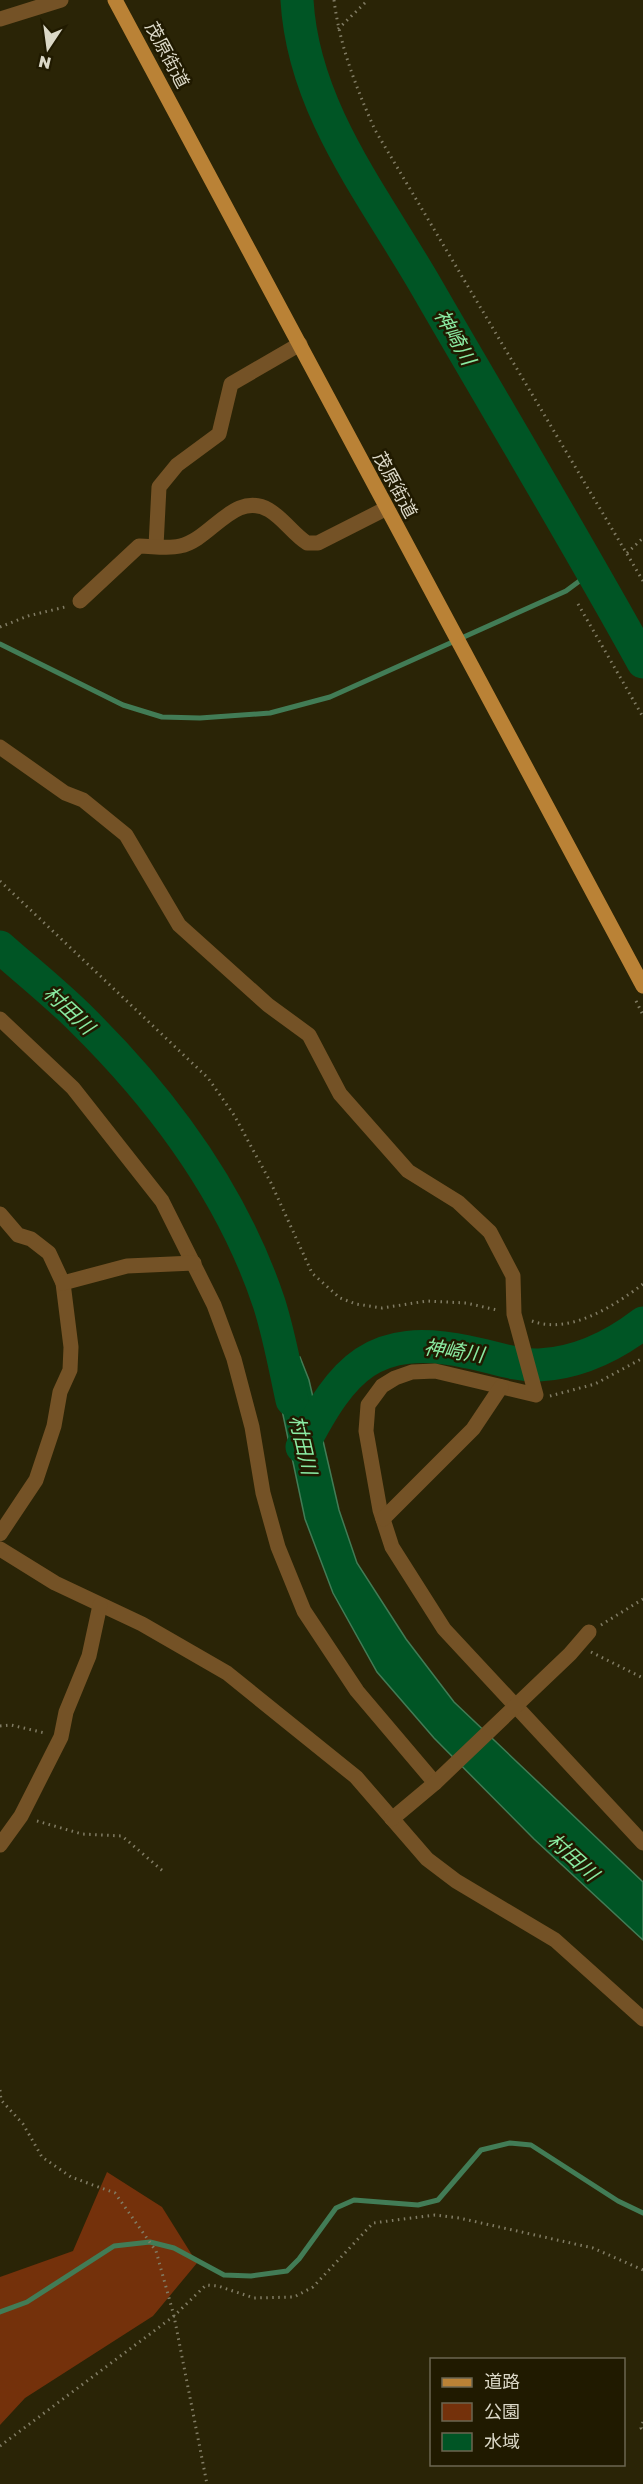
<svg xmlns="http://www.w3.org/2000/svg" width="643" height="2484" font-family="'Golos Text','Noto Sans JP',sans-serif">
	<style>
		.green { fill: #74310b }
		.water { fill: #005525; stroke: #427c56; stroke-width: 1.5 }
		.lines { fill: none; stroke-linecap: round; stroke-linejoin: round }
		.stream { stroke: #427c56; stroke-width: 5 }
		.river { stroke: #005525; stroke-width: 33 }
		.path { stroke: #817c64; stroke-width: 3; stroke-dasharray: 1.5 4.5; stroke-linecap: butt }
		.minor { stroke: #745226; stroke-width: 15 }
		.major { stroke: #ba8236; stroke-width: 15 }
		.labels { text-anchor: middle; stroke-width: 5; stroke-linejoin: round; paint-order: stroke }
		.street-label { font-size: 18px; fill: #dbd8c7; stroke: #201a00 }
		.water-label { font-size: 20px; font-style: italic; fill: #8aeba2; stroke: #201a00 }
	</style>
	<rect width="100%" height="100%" fill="#2a2406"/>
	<polygon class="green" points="107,2172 162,2207 197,2263 153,2316 25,2398 0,2425 0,2277 73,2251"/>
	<polygon class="water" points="300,1357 309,1380 339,1510 357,1563 406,1639 454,1702 643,1882 643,1940 534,1839 434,1738 377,1672 333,1593 305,1519 271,1358"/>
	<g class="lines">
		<g class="stream">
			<polyline points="0,644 123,705 162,717 200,718 270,713 330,697 566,591 593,571"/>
			<polyline points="0,2312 27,2302 114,2246 150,2242 174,2248 224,2275 251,2276 287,2271 299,2259 336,2208 354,2200 418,2205 438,2200 481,2150 510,2143 531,2145 618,2201 643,2213"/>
		</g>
		<g class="river">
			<path d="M297,0C303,108 374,196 426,286C498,411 573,535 643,662"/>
			<path d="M0,947C27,971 56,994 82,1020C162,1099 233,1195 269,1303C279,1334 285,1368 292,1400"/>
			<path d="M302,1447C343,1368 373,1332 468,1352C491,1356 515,1366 539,1365C578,1363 613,1346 643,1323"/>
		</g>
		<g class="path">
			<path d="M334,0C340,47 356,87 375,130L643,581"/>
			<polyline points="338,29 368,0"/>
			<polyline points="627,553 643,538"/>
			<polyline points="578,604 643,717"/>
			<polyline points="0,627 28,616 65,607"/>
			<polyline points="0,881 208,1078 234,1115 271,1183 312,1273 340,1298 356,1304 382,1308 427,1301 466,1303 497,1310"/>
			<polyline points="636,1001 643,1015"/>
			<path d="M532,1321C570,1335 614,1306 643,1284"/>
			<polyline points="550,1396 595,1384 643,1358"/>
			<polyline points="601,1625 643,1599"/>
			<polyline points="591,1652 643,1678"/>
			<polyline points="0,1726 11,1725 45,1733"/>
			<polyline points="37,1821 82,1834 122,1836 164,1872"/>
			<polyline points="0,2090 1,2100 23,2124 42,2157 71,2177 115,2193 156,2251 174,2316 207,2484"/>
			<polyline points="643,2422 641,2428 643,2430"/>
			<polyline points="0,2446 174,2316 206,2285 218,2286 254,2298 294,2297 313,2287 373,2223 435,2215 459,2218 593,2248 643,2270"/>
		</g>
		<g class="minor">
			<polyline points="0,19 61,0"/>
			<polyline points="156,546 159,487 177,465 219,434 231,384 300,344"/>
			<path d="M80,601L139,546C152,546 168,549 180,546C211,540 234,490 269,510C284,519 293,534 307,543H318L385,509"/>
			<polyline points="0,747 65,793 83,800 126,835 179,925 268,1005 309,1035 340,1094 408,1171 458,1202 490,1232 513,1276 514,1314 536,1395 435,1371 412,1372 395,1378 382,1386 368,1405 366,1431 380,1510 392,1547 444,1629 643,1843"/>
			<polyline points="0,1019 73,1088 162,1201 214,1305 234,1359 252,1427 263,1493 278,1547 304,1611 357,1691 435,1783"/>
			<polyline points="0,1214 18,1235 31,1239 49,1253 63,1283 71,1347 70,1370 60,1392 54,1426 36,1480 0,1534"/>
			<polyline points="63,1283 127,1266 194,1263"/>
			<polyline points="383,1519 473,1429 501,1387"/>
			<polyline points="0,1549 55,1583 142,1624 227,1673 356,1777 427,1859 456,1881 555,1940 643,2019"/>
			<polyline points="392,1819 435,1783 570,1654 589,1632"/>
			<polyline points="0,1845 21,1816 61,1737 66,1712 89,1656 100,1605"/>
		</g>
		<path class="major" d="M115,0C292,328 466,658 643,986"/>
	</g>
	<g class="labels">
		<g class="street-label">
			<text transform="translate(167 55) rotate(62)" y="6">茂原街道</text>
			<text transform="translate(395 485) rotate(62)" y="6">茂原街道</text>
		</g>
		<g class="water-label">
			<text transform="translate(455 337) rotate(60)" y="7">神崎川</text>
			<text transform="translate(69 1010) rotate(43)" y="7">村田川</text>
			<text transform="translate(454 1351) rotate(8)" y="7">神崎川</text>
			<text transform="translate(303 1445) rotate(77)" y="7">村田川</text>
			<text transform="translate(573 1857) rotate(42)" y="7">村田川</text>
		</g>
	</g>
	<rect x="430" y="2358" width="195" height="108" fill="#201a00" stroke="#6b6650" stroke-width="1.5"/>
	<rect x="442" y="2378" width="30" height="9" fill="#ba8236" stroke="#6b6650" stroke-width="1.5"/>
	<text x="484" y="2388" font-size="18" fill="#dbd8c7">道路</text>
	<rect x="442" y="2403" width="30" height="18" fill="#74310b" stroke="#6b6650" stroke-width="1.5"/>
	<text x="484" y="2418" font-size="18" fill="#dbd8c7">公園</text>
	<rect x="442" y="2433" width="30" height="18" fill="#005525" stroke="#6b6650" stroke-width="1.5"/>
	<text x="484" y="2448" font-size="18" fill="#dbd8c7">水域</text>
	<g transform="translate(48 48) rotate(193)" stroke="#201a00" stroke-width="4.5" paint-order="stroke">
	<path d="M0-4.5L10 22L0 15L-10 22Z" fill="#dbd8c7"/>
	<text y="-9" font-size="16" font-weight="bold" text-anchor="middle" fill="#dbd8c7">N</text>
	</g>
</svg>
